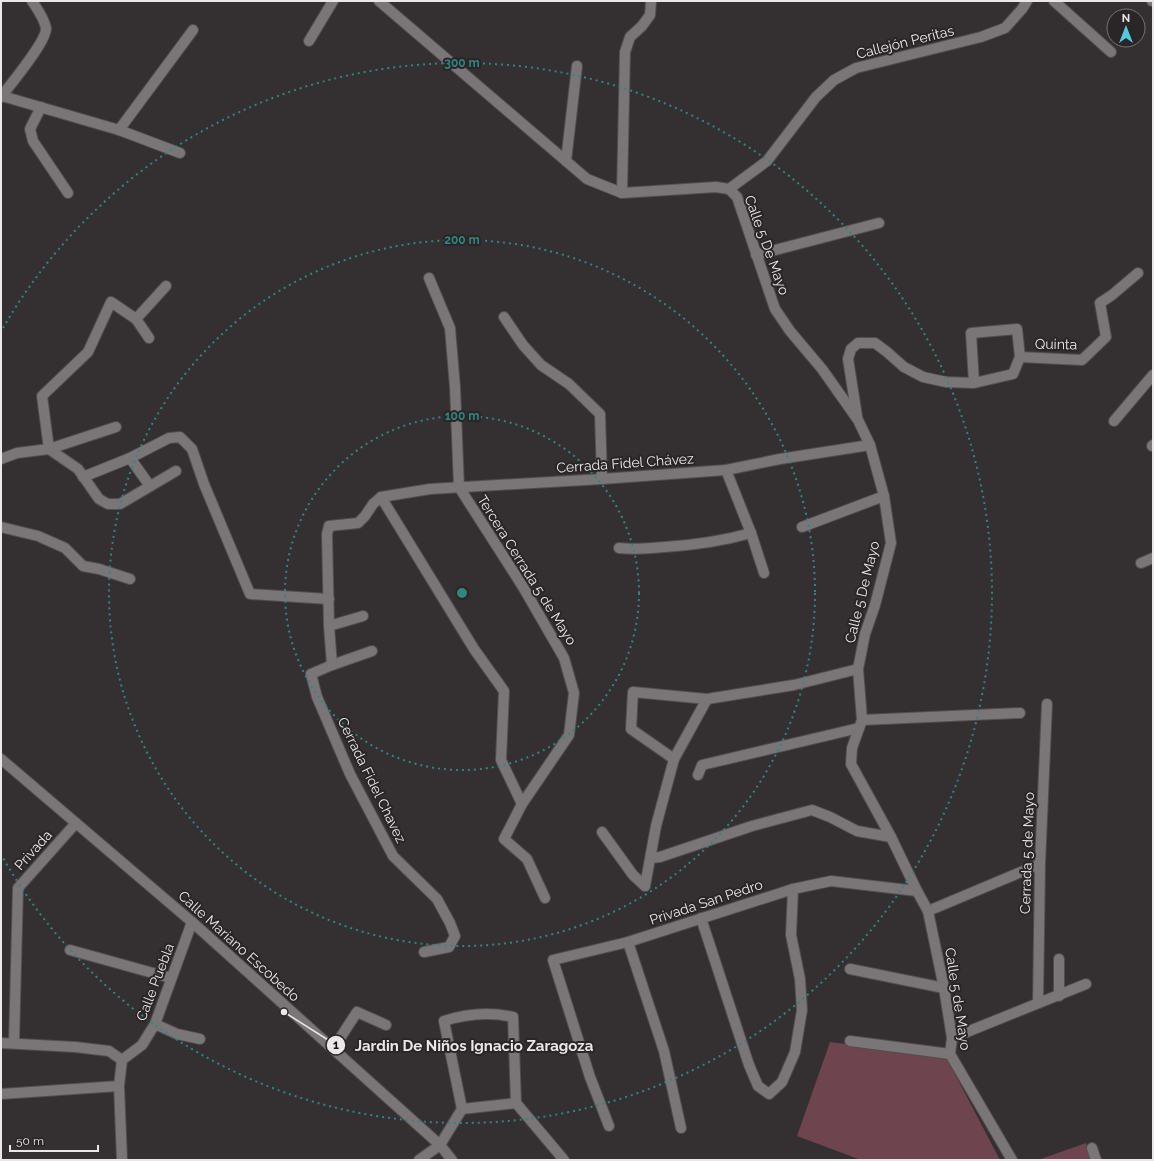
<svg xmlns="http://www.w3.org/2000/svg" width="1154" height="1161" font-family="Raleway,sans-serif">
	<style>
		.green { fill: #6e444f }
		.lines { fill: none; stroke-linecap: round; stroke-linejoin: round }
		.minor-casing { stroke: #524d4e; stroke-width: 12 }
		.minor { stroke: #7a7576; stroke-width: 10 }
		.ring { fill: none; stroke: #308780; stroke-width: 2; stroke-dasharray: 2 4 }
		.labels { text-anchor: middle; stroke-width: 4; stroke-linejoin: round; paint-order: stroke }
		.street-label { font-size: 14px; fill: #ebe7e8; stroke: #2a2526 }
		.centre { fill: #308780; stroke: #2a2526; stroke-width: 2 }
		.ring-label { font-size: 12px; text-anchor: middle; font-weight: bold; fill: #308780; stroke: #2a2526; stroke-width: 4; stroke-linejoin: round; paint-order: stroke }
		.leader { fill: none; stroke: #ebe7e8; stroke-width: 1.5 }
		.callout-dot { fill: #ebe7e8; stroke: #2a2526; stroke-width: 1.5 }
		.mark-label { font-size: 12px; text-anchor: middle; font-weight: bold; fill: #111 }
		.callout-label { font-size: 15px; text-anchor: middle; font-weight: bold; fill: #ebe7e8; stroke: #2a2526; stroke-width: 4; stroke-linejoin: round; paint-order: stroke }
	</style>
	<rect width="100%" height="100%" fill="#342f30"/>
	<g class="green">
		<polygon points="830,1042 946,1057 1000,1160 861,1160 797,1136"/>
		<polygon points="1086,1143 1093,1160 1038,1160"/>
	</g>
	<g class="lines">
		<g class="minor-casing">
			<g id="minor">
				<polyline points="379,1 587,179 622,193 716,187 729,189 737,197 775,309 790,331 822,369 858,420 870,445 884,496 891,543 875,605 865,634 858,669 862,720 852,748 851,764 891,837 917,891 928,911 944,988 952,1038 950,1054 1012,1160"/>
				<polyline points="1054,1 1111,52"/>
				<polyline points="1152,1 1153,1"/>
				<polyline points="309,41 333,1"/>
				<polyline points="2,96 119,130 180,153"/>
				<path d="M1,97C10,85 47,41 46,28C44,18 38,10 32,1"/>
				<polyline points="41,107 30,129 33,141 68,193"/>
				<polyline points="119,130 193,30"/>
				<polyline points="566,161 577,66"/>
				<polyline points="729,189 767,161 816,97 834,80 856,68 981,37 1005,28 1022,9 1027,1"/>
				<polyline points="622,193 625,52 630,37 642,26 650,15 651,1"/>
				<polyline points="756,255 879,223"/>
				<polyline points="429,278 450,328 455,387 459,487 523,587 564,658 574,693 569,735 522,804 504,839 527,859 545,898"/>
				<polyline points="504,317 523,345 541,365 569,384 600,414 602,479"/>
				<polyline points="136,319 166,286"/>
				<polyline points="149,338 136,319 111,302 88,352 42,396 49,449 78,469 99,499 108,504 120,504 176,471"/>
				<polyline points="1020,357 1082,360 1106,337 1100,303 1112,295 1138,273"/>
				<polyline points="857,416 848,359 851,349 858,343 875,343 887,352 904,367 923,377 946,382 974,383 1013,374 1020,357 1017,329 971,333 974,383"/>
				<polyline points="1114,421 1153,375"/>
				<polyline points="1152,446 1153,445"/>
				<polyline points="130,458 150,486"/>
				<polyline points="1,459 17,453 49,449 116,427"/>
				<polyline points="726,470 751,533 764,573"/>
				<polyline points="83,477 130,458 169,438 180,437 192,449 204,484 250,594 329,599"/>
				<polyline points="381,497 474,649 504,691 501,760 522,804"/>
				<polyline points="1,527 38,536 65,548 83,566 99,569 130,579"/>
				<polyline points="802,527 884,496"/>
				<path d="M619,548C634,550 649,548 665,547C694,545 723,541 751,533"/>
				<polyline points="1141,563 1153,558"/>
				<polyline points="329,626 363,616"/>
				<polyline points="372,651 332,665 311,674 317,697 350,774 393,856 437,899 450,923 455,936 449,947 424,952"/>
				<polyline points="332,665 329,626 327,534 329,526 358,523 365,516 373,504 381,497 430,489 602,479 726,470 780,459 870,445"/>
				<polyline points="862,720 1020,713"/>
				<polyline points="1,759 192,922 440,1145 452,1160"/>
				<polyline points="674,759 631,729 633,692 707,699 794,685 858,669"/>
				<polyline points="698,775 702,765 859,728"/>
				<polyline points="602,832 633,875 645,886"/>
				<polyline points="651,858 660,857 752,826 812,810 830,817 857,831 891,837"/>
				<polyline points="645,886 656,826 674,759 707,699"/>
				<polyline points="928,911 1040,864"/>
				<polyline points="701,918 749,1065 758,1086 769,1094 782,1082 795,1052 802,1010 800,979 791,935 793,889"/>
				<polyline points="628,942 664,1051 681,1128"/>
				<polyline points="70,950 171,978"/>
				<polyline points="850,969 944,988"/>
				<polyline points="1059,996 1059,959"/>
				<polyline points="1038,1003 1040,864 1047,704"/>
				<polyline points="155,1024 177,1034 200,1039"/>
				<polyline points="952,1038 1086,984"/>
				<polyline points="850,1041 950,1054"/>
				<polyline points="1,1043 75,1047 109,1051 122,1060"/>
				<polyline points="14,1043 18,888 76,823"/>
				<polyline points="333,1049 357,1012 386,1025"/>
				<polyline points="1,1094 119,1086"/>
				<polyline points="516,1103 564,1160"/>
				<polyline points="462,1109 516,1103"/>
				<polyline points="609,1126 590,1077 553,960 628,942 793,889 831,881 917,891"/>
				<polyline points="1092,1148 1096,1160"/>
				<polyline points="122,1160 119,1086 122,1060 142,1045 155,1024 192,922"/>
				<path d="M419,1160L440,1145L462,1109L444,1021C466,1014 491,1012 513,1017L516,1103"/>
			</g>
		</g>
		<use href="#minor" class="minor"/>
	</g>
	<g class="ring">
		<circle cx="462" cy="593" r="177"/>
		<circle cx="462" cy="593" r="353"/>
		<path d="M3 328A530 530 0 1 1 3 858"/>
	</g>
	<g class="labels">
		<g class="street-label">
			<text transform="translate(905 42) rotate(-14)" y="5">Callejón Peritas</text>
			<text transform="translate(767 245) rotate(70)" y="5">Calle 5 De Mayo</text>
			<text transform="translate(1056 344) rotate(1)" y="5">Quinta</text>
			<text transform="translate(625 463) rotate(-4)" y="5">Cerrada Fidel Chávez</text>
			<text transform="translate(527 570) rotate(58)" y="5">Tercera Cerrada 5 de Mayo</text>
			<text transform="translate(862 592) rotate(-76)" y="5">Calle 5 De Mayo</text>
			<text transform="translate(372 780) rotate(64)" y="5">Cerrada Fidel Chavez</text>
			<text transform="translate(33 850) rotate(-48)" y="5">Privada</text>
			<text transform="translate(1027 853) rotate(-88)" y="5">Cerrada 5 de Mayo</text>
			<text transform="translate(706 902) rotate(-18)" y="5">Privada San Pedro</text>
			<text transform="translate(239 946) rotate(42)" y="5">Calle Mariano Escobedo</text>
			<text transform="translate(155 982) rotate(-69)" y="5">Calle Puebla</text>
			<text transform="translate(958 999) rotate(81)" y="5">Calle 5 de Mayo</text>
		</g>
	</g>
	<circle cx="462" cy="593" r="6" class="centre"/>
	<g class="ring-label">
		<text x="462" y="67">300 m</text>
		<text x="462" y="244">200 m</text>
		<text x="462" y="420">100 m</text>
	</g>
	<path class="leader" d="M284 1012L336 1045"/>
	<g class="callout-dot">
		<circle cx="284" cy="1012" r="4"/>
		<circle cx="336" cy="1045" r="10"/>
	</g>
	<g class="mark-label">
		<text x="336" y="1049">1</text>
	</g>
	<g class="callout-label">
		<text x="474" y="1051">Jardin De Niños Ignacio Zaragoza</text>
	</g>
	<rect width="1154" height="1161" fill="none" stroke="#ebe7e8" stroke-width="4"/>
	<g transform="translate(1126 28)"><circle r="19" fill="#2a2526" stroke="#777374"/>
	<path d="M0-3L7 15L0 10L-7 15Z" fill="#54cade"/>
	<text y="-6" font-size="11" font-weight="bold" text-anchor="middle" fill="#ebe7e8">N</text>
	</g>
	<path d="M10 1145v6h88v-6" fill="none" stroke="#ebe7e8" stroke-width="2"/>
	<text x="16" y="1145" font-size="12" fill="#ebe7e8" stroke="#2a2526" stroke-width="3" paint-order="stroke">50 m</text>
</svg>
